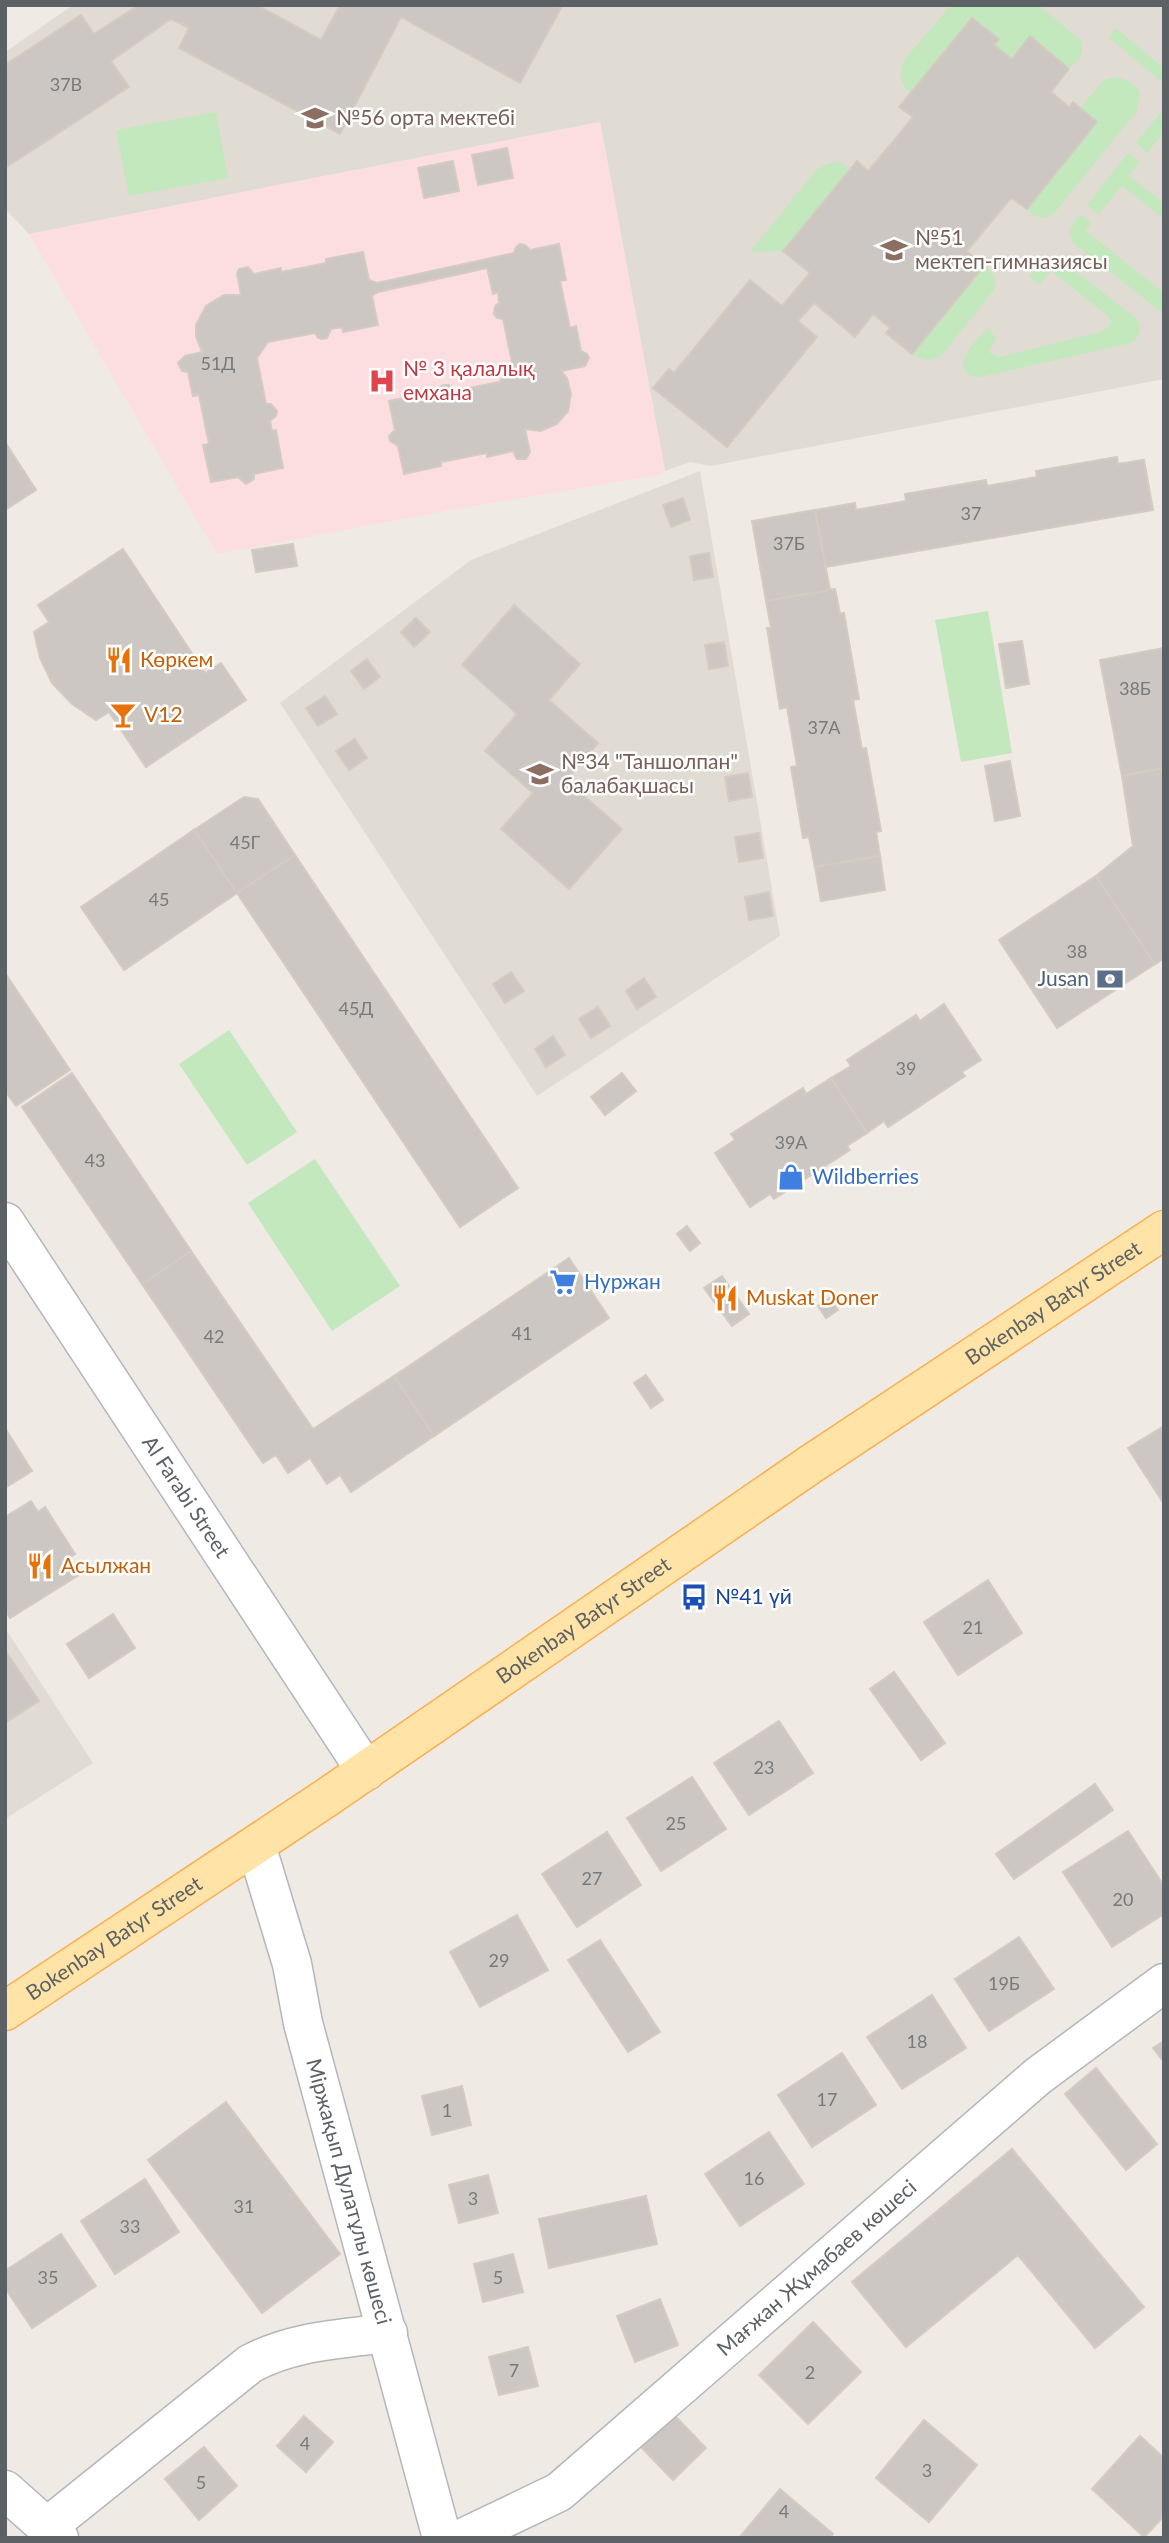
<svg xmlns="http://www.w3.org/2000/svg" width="1169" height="2543" font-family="Lato,sans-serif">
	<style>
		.education { fill: #e1dcd3 }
		.medical { fill: #fddee0 }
		.green { fill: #c4e8bd }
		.building { fill: #ccc7c2; stroke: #d4cbc1; stroke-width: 2 }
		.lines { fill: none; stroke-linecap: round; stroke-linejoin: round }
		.minor-casing { stroke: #b3b7bb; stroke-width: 41 }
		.major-casing { stroke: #faaf50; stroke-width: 41 }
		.minor { stroke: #fff; stroke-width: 38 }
		.major { stroke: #ffe3a7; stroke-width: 38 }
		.labels { text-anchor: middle; stroke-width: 5; stroke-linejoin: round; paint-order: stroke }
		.number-label { font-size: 18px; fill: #777a7c }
		.education-label { font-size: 21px; fill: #785e54; stroke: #fff; text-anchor: start }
		.health-label { font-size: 21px; fill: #be3a42; stroke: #fff; text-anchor: start }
		.food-label { font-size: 21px; fill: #c56008; stroke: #fff; text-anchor: start }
		.service-label { font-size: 21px; fill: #4e5e75; stroke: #fff; text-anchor: end }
		.shop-label { font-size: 21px; fill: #366cbe; stroke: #fff; text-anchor: start }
		.street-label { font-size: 21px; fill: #5b6164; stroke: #fff }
		.transit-label { font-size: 21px; fill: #164399; stroke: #fff; text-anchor: start }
	</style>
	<rect width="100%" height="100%" fill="#efeae3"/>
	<g class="education">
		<polygon points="73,5 1164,5 1164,379 711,466 690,462 665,471 600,122 29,234 5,209 5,52"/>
		<polygon points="700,471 780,936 537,1096 280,703 471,560"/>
		<polygon points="5,1628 93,1763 5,1819"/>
	</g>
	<polygon class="medical" points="600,122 665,471 658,475 461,508 217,554 29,234"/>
	<g class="green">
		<path d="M951,5H1038L1081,40C1085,54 1079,59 1069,69L1030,37L1012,59L994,45L910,94C901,83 898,74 904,60Z"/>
		<polygon points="1116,28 1160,65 1164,61 1164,84 1109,38"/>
		<path d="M1115,77C1127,79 1133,82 1140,92L1137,111L1056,211L1047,218L1034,216L1027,209L1097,123L1080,108L1104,80Z"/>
		<polygon points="1164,108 1164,132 1147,153 1136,143"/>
		<polygon points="216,112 228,178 129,196 116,130"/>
		<polygon points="1128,153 1140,162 1129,176 1164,203 1164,219 1122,186 1098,215 1087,205"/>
		<polygon points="839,162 851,169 783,251 750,252 817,169 827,164"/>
		<polygon points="1080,214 1091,223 1086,231 1164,293 1164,314 1073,243 1069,231"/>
		<path d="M1056,256L1136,318C1143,328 1141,336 1131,343L981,377C975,377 970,377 966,372C954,359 979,339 987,329L997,338L991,347L990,353L1000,357L1100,332L1107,328L1111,322L1108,316L1051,271L1039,285L1029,277L1043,260Z"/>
		<path d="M984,266C994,272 997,279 994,290L941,356C929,362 923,361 912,354Z"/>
		<polygon points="988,611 1012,753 961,762 935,620"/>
		<polygon points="229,1030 297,1132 247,1165 179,1064"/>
		<polygon points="315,1159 400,1286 332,1331 248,1203"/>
	</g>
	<g class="building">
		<polygon points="139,5 257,5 321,40 340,5 556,5 561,8 520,83 401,17 340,134 179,48 189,28 171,19 111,61 129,87 5,168 5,65 81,15 94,34"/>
		<polygon points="972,18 999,39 994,45 1012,59 1030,36 1069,69 1051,92 1069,107 1073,102 1097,122 1027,209 1011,198 967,251 984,266 912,354 886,333 890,328 873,314 855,337 814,303 798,321 817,337 727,447 653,388 669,369 674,373 750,280 782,306 810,273 783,251 857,161 868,171 891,144 913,117 899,107"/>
		<polygon points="507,148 513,178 478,185 472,155"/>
		<polygon points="453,161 459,191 424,198 418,168"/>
		<polygon points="520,244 525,245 530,250 559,244 566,280 560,281 570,328 576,326 581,351 587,354 589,358 585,366 561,371 567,378 571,394 568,411 557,424 541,431 525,429 530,452 526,459 517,459 513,451 487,457 487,453 441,462 441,466 404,474 398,446 390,441 389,436 395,430 389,401 427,393 428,397 438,395 440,387 444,385 449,385 454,391 499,382 513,367 503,319 497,318 494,314 495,306 499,303 498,292 493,294 487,268 378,292 372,296 378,325 343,332 342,327 331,329 327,338 322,339 318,338 315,333 268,342 257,358 266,404 271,404 277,411 276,416 270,421 272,431 276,430 283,468 254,474 254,479 246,484 238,477 211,482 203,445 209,444 199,395 193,396 188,372 182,371 178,363 185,356 202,352 196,336 196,325 206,306 224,295 241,295 237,274 239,269 248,267 254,274 281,268 281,272 326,263 326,259 363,252 369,280 377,283 514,253 516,247"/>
		<polygon points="5,442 36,490 5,510"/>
		<polygon points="1117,457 1118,464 1144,460 1153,510 825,567 815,510 855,503 856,510 906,501 905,494 986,480 987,486 1037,477 1036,471"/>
		<polygon points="683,498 690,520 671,527 663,505"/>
		<polygon points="815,510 830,590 766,601 752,521"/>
		<polygon points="293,544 297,566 256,572 252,550"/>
		<polygon points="123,549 205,673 221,663 246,700 146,767 109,712 96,720 72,704 52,683 40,658 34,632 49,622 38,605"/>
		<polygon points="709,553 713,577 694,580 690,556"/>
		<polygon points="835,589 840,614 844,613 859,699 853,700 862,749 866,748 881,831 876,832 880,856 815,867 809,837 803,838 791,767 797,766 787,707 780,709 767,628 771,628 766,601"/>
		<polygon points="514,605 580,664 549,700 598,743 566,780 622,829 569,889 501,829 533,793 485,751 517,714 462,665"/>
		<polygon points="416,618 430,632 414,647 401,632"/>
		<polygon points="1022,641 1029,684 1006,688 999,644"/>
		<polygon points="724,642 728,666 709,669 705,645"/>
		<polygon points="1164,648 1164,768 1122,776 1100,660"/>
		<polygon points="367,659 380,677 364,689 351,671"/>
		<polygon points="325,696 337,714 318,726 306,708"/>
		<polygon points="355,739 367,758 349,770 336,751"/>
		<polygon points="1010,761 1020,816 995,821 985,766"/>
		<polygon points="1164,768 1164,958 1155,964 1096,876 1133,846 1122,776"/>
		<polygon points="748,773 752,797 729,801 725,777"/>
		<polygon points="244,797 258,799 295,855 237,893 194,830"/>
		<polygon points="194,830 237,893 124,970 81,907"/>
		<polygon points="759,833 763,858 739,862 735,837"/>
		<polygon points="295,855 518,1188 460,1227 237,893"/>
		<polygon points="880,856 885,890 821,901 815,867"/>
		<polygon points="1096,876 1155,964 1057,1028 999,940"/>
		<polygon points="769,892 773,916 749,920 745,897"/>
		<polygon points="511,972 524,991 505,1003 493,984"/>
		<polygon points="5,973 70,1070 16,1106 5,1091"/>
		<polygon points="644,978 656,997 637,1009 626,991"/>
		<polygon points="944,1004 981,1060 962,1072 965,1076 888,1127 884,1121 867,1133 831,1078 851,1066 847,1060 916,1015 920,1021"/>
		<polygon points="598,1007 610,1026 591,1038 579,1019"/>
		<polygon points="553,1036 565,1055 546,1067 535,1049"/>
		<polygon points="72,1073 191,1251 142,1284 22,1107"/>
		<polygon points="622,1073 636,1091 605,1115 591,1097"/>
		<polygon points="831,1078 867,1133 847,1146 850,1150 774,1199 770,1194 750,1207 715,1153 735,1140 731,1134 803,1088 806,1094"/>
		<polygon points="687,1226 700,1243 690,1251 677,1234"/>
		<polygon points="191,1251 313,1429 394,1376 434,1436 351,1492 340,1475 327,1484 310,1458 288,1473 276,1455 263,1463 142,1284"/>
		<polygon points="569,1258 609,1318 434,1436 394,1376"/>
		<polygon points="722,1276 749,1314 732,1326 704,1288"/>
		<polygon points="830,1298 838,1310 826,1318 818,1306"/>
		<polygon points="646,1375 663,1400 651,1408 634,1383"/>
		<polygon points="1164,1426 1164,1504 1128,1448"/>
		<polygon points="5,1428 32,1471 5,1488"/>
		<polygon points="31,1501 38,1512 45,1507 75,1554 69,1558 79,1575 10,1618 5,1610 5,1517"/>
		<polygon points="988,1580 1022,1633 958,1675 924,1622"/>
		<polygon points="113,1614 135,1648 89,1678 67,1644"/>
		<polygon points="5,1650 39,1701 5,1723"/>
		<polygon points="894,1672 945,1743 921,1760 870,1689"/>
		<polygon points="779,1721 813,1773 749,1815 714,1763"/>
		<polygon points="692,1777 726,1829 661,1871 627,1818"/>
		<polygon points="1095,1784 1113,1810 1014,1879 996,1854"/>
		<polygon points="1128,1831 1164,1886 1164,1914 1112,1947 1063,1872"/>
		<polygon points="607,1832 641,1885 577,1927 542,1874"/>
		<polygon points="517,1915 548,1970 480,2007 450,1952"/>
		<polygon points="1019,1937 1054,1989 989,2031 955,1979"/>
		<polygon points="600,1940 660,2032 628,2052 568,1960"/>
		<polygon points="932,1995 966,2048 902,2089 867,2037"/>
		<polygon points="1164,2041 1164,2062 1153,2048"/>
		<polygon points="842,2053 876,2105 812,2147 778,2095"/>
		<polygon points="1096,2068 1157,2144 1126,2170 1065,2094"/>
		<polygon points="462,2086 471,2125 432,2135 422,2096"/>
		<polygon points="226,2102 340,2254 262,2313 148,2160"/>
		<polygon points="769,2132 804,2184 740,2226 705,2174"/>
		<polygon points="1012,2149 1144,2307 1095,2348 1018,2255 906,2347 852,2282"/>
		<polygon points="488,2175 498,2213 459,2223 449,2185"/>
		<polygon points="145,2179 179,2232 115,2274 81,2221"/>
		<polygon points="646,2196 657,2244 549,2268 539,2219"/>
		<polygon points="61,2234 96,2286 32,2328 5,2288 5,2271"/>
		<polygon points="513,2254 523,2292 483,2302 474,2264"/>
		<polygon points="660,2299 678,2345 635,2362 617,2316"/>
		<polygon points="813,2322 861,2372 808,2424 759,2375"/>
		<polygon points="528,2347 538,2386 499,2395 489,2357"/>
		<polygon points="673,2414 706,2448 673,2480 640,2446"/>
		<polygon points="304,2416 333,2442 306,2472 277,2446"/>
		<polygon points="924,2420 977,2465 929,2522 876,2478"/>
		<polygon points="1140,2436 1164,2458 1164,2516 1144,2537 1092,2489"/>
		<polygon points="204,2447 237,2486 199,2520 165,2479"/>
		<polygon points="780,2489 833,2534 830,2538 739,2538"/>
	</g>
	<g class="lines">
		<g class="minor-casing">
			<g id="minor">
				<path id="s1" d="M5,1222L366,1771"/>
				<path id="s2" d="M256,1845L292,1964L303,2023L442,2538"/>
				<polyline points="5,2490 59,2538"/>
				<path d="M47,2527L250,2364C292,2341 340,2339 388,2333"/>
				<path id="s3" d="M463,2538L559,2492L1038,2076L1164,1983"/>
			</g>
		</g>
		<g class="major-casing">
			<g id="major">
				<path id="s4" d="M5,2011L326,1798L811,1464L1164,1230"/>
			</g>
		</g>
		<use href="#minor" class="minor"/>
		<use href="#major" class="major"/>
	</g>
	<defs>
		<g id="school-bare" transform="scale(2.1)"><path d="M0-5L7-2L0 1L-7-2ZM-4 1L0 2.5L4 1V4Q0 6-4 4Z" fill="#8d6e63" stroke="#fff" stroke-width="2.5" paint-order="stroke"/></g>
		<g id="hospital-bare" transform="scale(2.1)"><path d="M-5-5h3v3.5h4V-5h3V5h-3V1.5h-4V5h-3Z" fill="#e0444e" stroke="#fff" stroke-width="2.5" paint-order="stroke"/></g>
		<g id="restaurant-bare" transform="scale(2.1)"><path d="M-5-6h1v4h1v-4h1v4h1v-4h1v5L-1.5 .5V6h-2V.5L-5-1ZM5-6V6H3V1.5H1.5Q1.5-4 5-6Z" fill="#e8710a" stroke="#fff" stroke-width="2.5" paint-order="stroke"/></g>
		<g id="bar-bare" transform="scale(2.1)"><path d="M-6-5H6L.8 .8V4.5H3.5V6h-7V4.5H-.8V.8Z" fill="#e8710a" stroke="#fff" stroke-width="2.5" paint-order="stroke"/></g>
		<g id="bank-bare" transform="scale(2.1)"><path d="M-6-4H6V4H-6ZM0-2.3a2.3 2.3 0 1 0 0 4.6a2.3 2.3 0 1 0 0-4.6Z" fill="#5c6f8a" stroke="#fff" stroke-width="2.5" paint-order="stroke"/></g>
		<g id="shop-bare" transform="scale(2.1)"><path d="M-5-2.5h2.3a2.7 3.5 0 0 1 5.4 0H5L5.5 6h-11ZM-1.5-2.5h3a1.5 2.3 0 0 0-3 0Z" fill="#3f7fe0" stroke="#fff" stroke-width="2.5" paint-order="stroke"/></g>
		<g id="supermarket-bare" transform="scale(2.1)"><path d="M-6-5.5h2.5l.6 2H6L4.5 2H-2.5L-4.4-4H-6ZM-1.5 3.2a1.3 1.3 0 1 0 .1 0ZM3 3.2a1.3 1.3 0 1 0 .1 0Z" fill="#3f7fe0" stroke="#fff" stroke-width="2.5" paint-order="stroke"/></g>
		<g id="bus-bare" transform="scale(2.1)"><path d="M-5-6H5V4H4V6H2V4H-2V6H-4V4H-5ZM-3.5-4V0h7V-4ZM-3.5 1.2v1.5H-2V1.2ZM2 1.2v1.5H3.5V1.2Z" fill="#1a4fb4" stroke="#fff" stroke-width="2.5" paint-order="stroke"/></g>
	</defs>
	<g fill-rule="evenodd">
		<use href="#school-bare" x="315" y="118"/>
		<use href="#school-bare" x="894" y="250"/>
		<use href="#hospital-bare" x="382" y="381"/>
		<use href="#restaurant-bare" x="119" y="660"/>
		<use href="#bar-bare" x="123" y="715"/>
		<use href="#school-bare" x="540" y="774"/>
		<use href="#bank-bare" x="1110" y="979"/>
		<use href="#shop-bare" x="791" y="1177"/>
		<use href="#supermarket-bare" x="563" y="1282"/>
		<use href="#restaurant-bare" x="725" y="1298"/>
		<use href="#restaurant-bare" x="40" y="1566"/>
		<use href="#bus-bare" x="694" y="1597"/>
	</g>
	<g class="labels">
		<g class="number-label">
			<text x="66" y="91">37В</text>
			<text x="218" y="370">51Д</text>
			<text x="971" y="520">37</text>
			<text x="789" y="550">37Б</text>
			<text x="1135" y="695">38Б</text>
			<text x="824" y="734">37А</text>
			<text x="245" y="849">45Г</text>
			<text x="159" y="906">45</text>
			<text x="1077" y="958">38</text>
			<text x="356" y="1015">45Д</text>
			<text x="906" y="1075">39</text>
			<text x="791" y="1149">39А</text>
			<text x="95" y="1167">43</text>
			<text x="522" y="1340">41</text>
			<text x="214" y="1343">42</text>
			<text x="973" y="1634">21</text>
			<text x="764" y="1774">23</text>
			<text x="676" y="1830">25</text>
			<text x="592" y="1885">27</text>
			<text x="1123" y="1906">20</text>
			<text x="499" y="1967">29</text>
			<text x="1004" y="1990">19Б</text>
			<text x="917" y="2048">18</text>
			<text x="827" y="2106">17</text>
			<text x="447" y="2117">1</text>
			<text x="754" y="2185">16</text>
			<text x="473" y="2205">3</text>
			<text x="244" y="2213">31</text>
			<text x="130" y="2233">33</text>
			<text x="48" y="2284">35</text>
			<text x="498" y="2284">5</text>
			<text x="514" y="2377">7</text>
			<text x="810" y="2379">2</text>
			<text x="305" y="2450">4</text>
			<text x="927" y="2477">3</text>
			<text x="201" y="2489">5</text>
			<text x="784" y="2518">4</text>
		</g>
		<g class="education-label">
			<text x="336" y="125">№56 орта мектебі</text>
			<text x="915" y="245">№51<tspan x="915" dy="24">мектеп-гимназиясы</tspan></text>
			<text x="561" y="769">№34 "Таншолпан"<tspan x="561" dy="24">балабақшасы</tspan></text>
		</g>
		<g class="health-label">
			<text x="403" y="376">№ 3 қалалық<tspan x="403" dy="24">емхана</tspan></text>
		</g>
		<g class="food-label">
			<text x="140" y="667">Көркем</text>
			<text x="144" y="722">V12</text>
			<text x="746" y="1305">Muskat Doner</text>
			<text x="61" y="1573">Асылжан</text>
		</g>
		<g class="service-label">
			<text x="1089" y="986">Jusan</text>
		</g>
		<g class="shop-label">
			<text x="812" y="1184">Wildberries</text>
			<text x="584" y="1289">Нуржан</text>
		</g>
		<g class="street-label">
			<text dy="7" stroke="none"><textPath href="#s4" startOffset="1265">Bokenbay Batyr Street</textPath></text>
			<text dy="7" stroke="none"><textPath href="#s1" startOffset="329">Al Farabi Street</textPath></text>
			<text dy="7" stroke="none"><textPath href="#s4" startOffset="698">Bokenbay Batyr Street</textPath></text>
			<text dy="7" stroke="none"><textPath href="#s4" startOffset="131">Bokenbay Batyr Street</textPath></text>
			<text dy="7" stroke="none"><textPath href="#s2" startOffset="359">Міржақып Дулатұлы көшесі</textPath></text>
			<text dy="7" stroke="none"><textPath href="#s3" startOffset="448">Мағжан Жұмабаев көшесі</textPath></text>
		</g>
		<g class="transit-label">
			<text x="715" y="1604">№41 үй</text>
		</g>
	</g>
	<rect width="1169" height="2543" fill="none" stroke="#5b6164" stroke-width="14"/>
</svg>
